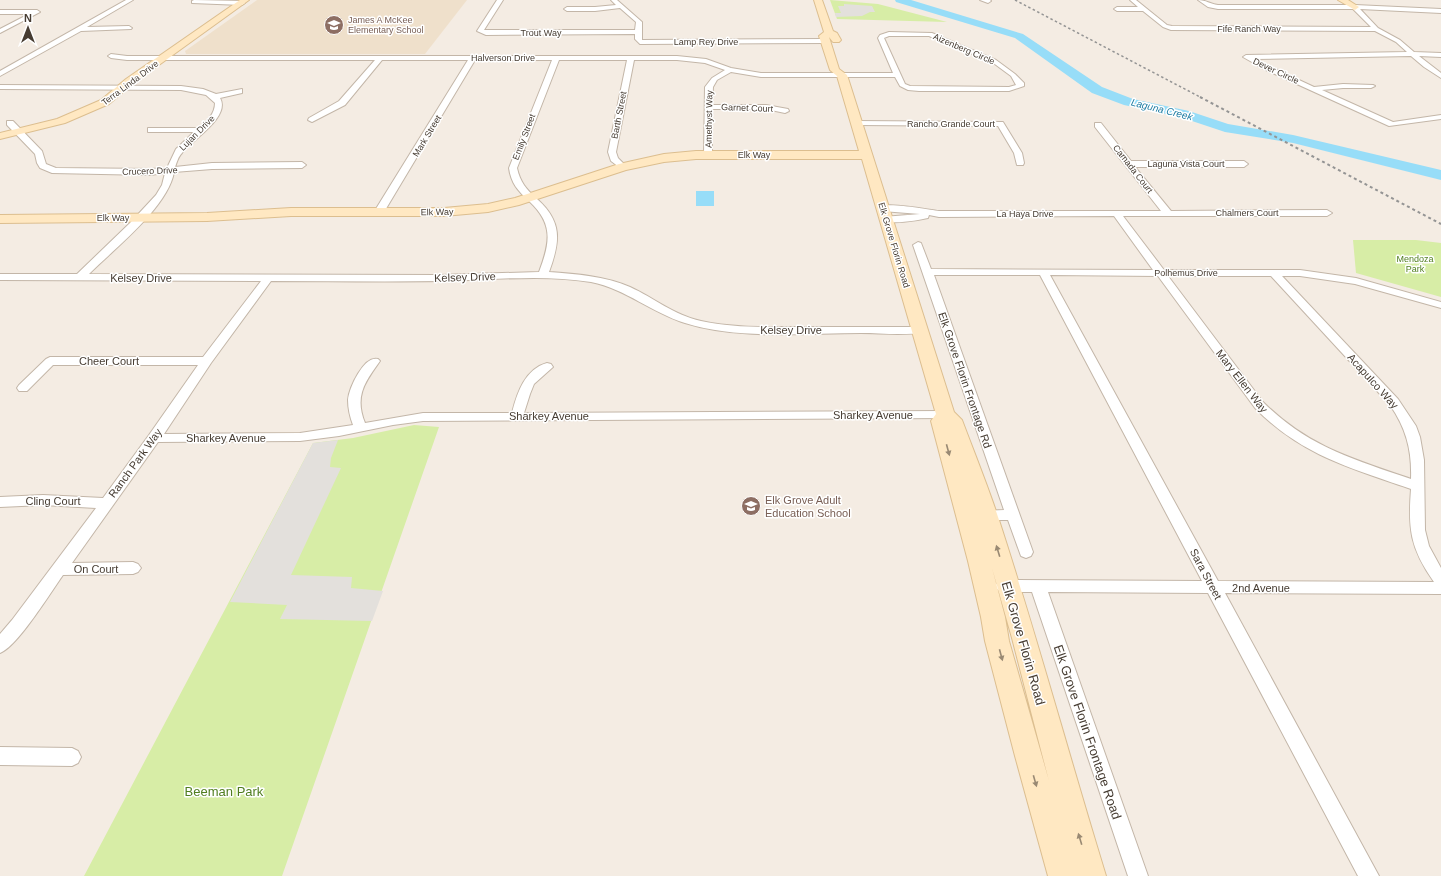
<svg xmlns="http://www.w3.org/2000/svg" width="1441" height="876" font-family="Helvetica,sans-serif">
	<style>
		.education { fill: #efe0cb }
		.green { fill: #d7eda6 }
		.parking { fill: #e3e0dc }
		.water { fill: #97ddf8 }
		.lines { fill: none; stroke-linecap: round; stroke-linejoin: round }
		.river { fill: #97ddf8; fill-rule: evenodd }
		.street-casing { stroke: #c3b6a8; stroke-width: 2 }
		.secondary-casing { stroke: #dcbe8f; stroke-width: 2 }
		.street { fill: #fff; fill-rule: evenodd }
		.secondary { fill: #ffe8c2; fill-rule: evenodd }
		.rail-far1 { stroke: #949494; stroke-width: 1.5; stroke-dasharray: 2.5 2.5; stroke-linecap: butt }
		.rail { stroke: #949494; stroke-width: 2; stroke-dasharray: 3 3; stroke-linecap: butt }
		.oneway { fill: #998973 }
		.labels { text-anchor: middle; stroke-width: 3; stroke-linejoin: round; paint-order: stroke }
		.far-education-label { font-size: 9px; fill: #785e54; stroke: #fff; text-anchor: start }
		.far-street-label { font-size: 9px; fill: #463c32; stroke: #fff }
		.far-park-label { font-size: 9px; fill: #507e1f; stroke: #fff }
		.far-water-label { font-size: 10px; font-style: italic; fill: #1e7da4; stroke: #fff }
		.street-label { font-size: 11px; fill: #463c32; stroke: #fff }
		.education-label { font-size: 11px; fill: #785e54; stroke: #fff; text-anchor: start }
		.near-street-label { font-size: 13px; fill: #463c32; stroke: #fff }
		.near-park-label { font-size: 13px; fill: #507e1f; stroke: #fff }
	</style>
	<rect width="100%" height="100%" fill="#f4ece3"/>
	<polygon class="education" points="257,0 467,0 425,54 186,54 185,51"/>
	<g class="green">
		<polygon points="830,0 878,4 947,22 837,19"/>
		<polygon points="1353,240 1416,240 1441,243 1441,297 1356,273"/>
		<polygon points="414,425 439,427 282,876 84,876 313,443 353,438"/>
	</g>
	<g class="parking">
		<polygon points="844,4 872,6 875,12 870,12 862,16 836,17 835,13 841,13 838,6 844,6"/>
		<polygon points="338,440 331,458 330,467 341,468 291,575 352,577 351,588 383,591 372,621 280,619 287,605 230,602 313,443"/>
	</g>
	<rect class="water" x="696" y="191" width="18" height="15"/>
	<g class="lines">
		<polygon class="river" points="895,0 911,0 1023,34 1102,87 1133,99 1189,111 1228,124 1293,135 1441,170 1441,180 1293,143 1225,132 1180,117 1124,105 1092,93 1015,38 896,2"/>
		<g class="street-casing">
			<g id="street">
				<polygon points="126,0 133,0 87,27 129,26 132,28 131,29 81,31 0,76 0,71"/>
				<polygon points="194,0 242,1 245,3 242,5 192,3 192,1"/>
				<polygon points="497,0 503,0 484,30 635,30 636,22 620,8 595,11 567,11 564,9 567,7 595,7 616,5 611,0 617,0 642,22 642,40 826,39 829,41 826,43 640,44 635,39 635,34 486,35 477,31"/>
				<polygon points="980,0 990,0 991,1 988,3"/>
				<path d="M1130,0H1136L1167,25L1172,26L1371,27L1353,9H1218L1208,7L1198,0C1206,0 1210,4 1218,5H1355L1441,9V13L1360,9L1378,28L1400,40L1414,52L1441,53V57L1419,56L1441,73V78L1424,67L1411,56L1254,59L1314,87L1343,84L1373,85L1375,86L1371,88H1343L1322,90L1393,122L1441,115V119L1389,126L1266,70L1243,57L1246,55L1407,52L1396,42L1375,31L1171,30L1163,27L1143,11H1117L1114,9L1117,7H1138Z"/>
				<polygon points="0,10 37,10 40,12 0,33 0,29 29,14 0,14"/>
				<path d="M889,32L932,33L996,60L1015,74L1024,83V86L1009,91H919L908,90L900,86L895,77H761L731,72L717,80L713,87L712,105H766L788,109L789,111L785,113L766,109H712V155L708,157L704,155L705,87L712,78L725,70L705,63L677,60H634L616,152L618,158L627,167L623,170L611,161L608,152L627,60H559L517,168C520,182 526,189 537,199C563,222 560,242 549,272C576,274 605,276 630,287C654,298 674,315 701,321C733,328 766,327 798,327C839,327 879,327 920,327L926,330L924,332C907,336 879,333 861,333C804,333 739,340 685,323C652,313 626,289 591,282C542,274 491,280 441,281C385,282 328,281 271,281L211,363L164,434L300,433L353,425C350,417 348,409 348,400C349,388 364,355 378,359L380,361C365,382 354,396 365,423L423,413H512C517,393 525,369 547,363L551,364L553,367L534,384L530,394L524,413L946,411L950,412L952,415L950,418L423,421L393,425L339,436L300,441L158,442L72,563L133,562L138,564L141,568L138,572L133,574L63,575C51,592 17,647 0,653V634L12,620L96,508L43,505L0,507V497L43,495L103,498L149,435L198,365H53L27,391H19L17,388L19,385L46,359L50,357H203L261,281L0,280V274H77L130,223L156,195L162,185L165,173L150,175L52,173L40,168L37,163L35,154L7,125V121H13L42,151L46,164L56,168L150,169L167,168L176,149L194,132H148V128H199C207,121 215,114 215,103L206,95L181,90L0,89V85L181,86L203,89L216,94L242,89V93L220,98C231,117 192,140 182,153C178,157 177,162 175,167L212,163L302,162L306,165L302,168L212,169L174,172C168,207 114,249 89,274L439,275L539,272C550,243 554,224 529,201C518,191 511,183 509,168L552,60H475L384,212L379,215L374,212L468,60H382L345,105L312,122L308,120L309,118L339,101L375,60H127L111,58L108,56L111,54L127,56H677L706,59L731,68L761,73H893L878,38L880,35ZM889,36H929L992,62L1011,76L1016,85L1009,87L910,86L905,84L884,38Z"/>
				<polygon points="854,121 1000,122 1003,122 1022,153 1024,163 1023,165 1017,165 1014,153 998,126 857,125 854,125"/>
				<path d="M1095,123H1101L1131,161H1244L1248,164L1244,167H1135L1171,211L1327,210L1332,213L1327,216H1123L1164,270H1300L1356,278L1441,302V308L1355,284L1300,276H1282L1398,399L1416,426L1420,437L1424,460L1425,530L1429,546L1441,568V594L1225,593L1379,876H1358L1208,593L1048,592L1148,876H1128L1032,592H1003L998,590L995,586L998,582L1003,580L1202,581L1040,275H934L1033,552L1031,556L1026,558L1021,556L1008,520H987L982,519L980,515L982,511L1004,510L913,245L918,242L921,243L931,269L1153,270L1114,216L939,217L929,215L928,218C919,220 888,226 881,219L883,217L920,214L882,211L877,208C885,201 928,210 939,211H1161L1095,127ZM1050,275L1158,276L1255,408C1301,455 1350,468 1411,489C1408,529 1410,548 1434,582L1218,581ZM1168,276H1271L1390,405C1406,428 1412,450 1411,479C1353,459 1308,447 1263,402Z"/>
				<polygon points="0,747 72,748 78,751 81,757 78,763 72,766 0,765"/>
			</g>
		</g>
		<g class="secondary-casing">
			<g id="secondary">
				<polygon points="240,0 249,0 134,83 109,104 65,123 0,139 0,133 57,119 101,100 126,79"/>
				<path d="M814,0H822L833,31L837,33L841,40L839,42H833L829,37L839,69L847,75L954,412L962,420C974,452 987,484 998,517C1037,636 1069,756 1106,876H1048L1015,756L985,641L981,617L968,561L931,421L936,414L862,159H696L664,162L626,170L519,205L488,212L444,216H291L207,221L0,223V215L207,213L291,208H444L488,204L515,198L619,164L664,154L696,151H859L837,76L830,70L819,36L824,32ZM992,568L1012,638L1049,781L1009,641L1005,617Z"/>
				<polygon points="1338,0 1348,0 1359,7 1355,10"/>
			</g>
		</g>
		<use href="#street" class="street"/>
		<use href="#secondary" class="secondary"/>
		<polyline class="rail-far1" points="1015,0 1202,98"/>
		<polyline class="rail" points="1200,97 1441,224"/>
	</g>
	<defs><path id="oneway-solid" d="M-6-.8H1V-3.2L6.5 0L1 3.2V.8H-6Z"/></defs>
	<g class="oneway">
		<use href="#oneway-solid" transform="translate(948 450) rotate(75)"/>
		<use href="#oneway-solid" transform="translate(998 551) rotate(-107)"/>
		<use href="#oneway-solid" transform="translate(1001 655) rotate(75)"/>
		<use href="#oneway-solid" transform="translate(1035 781) rotate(74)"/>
		<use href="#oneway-solid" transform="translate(1080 839) rotate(-107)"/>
	</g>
	<defs>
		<g id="school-disc" transform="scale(1)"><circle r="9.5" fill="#8d6e63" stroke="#fff"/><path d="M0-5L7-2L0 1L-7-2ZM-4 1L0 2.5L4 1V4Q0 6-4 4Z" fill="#fff"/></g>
	</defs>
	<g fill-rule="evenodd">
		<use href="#school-disc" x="334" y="25"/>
		<use href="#school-disc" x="751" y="506"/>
	</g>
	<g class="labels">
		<g class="far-education-label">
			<text x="348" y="23">James A McKee<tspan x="348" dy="10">Elementary School</tspan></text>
		</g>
		<g class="far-street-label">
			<text x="1249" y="32">Fife Ranch Way</text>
			<text x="541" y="36">Trout Way</text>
			<text x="706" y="45">Lamp Rey Drive</text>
			<text transform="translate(964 49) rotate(23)" y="3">Aizenberg Circle</text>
			<text x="503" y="61">Halverson Drive</text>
			<text transform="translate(1276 71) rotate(25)" y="3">Dever Circle</text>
			<text transform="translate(130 83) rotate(-37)" y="3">Terra Linda Drive</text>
			<text transform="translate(747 108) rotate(2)" y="3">Garnet Court</text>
			<text transform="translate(619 115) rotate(-79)" y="3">Barth Street</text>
			<text transform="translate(709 119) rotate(-89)" y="3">Amethyst Way</text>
			<text x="951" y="127">Rancho Grande Court</text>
			<text transform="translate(197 133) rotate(-45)" y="3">Lujan Drive</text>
			<text transform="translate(427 136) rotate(-59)" y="3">Mark Street</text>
			<text transform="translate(524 137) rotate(-69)" y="3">Emily Street</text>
			<text x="754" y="158">Elk Way</text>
			<text x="1186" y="167">Laguna Vista Court</text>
			<text transform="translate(1133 169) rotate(52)" y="3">Camada Court</text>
			<text transform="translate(150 171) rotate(-2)" y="3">Crucero Drive</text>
			<text transform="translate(437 212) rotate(-1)" y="3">Elk Way</text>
			<text x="1247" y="216">Chalmers Court</text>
			<text x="1025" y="217">La Haya Drive</text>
			<text x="113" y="221">Elk Way</text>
			<text transform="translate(894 245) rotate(73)" y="3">Elk Grove Florin Road</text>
			<text x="1186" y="276">Polhemus Drive</text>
		</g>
		<g class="far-park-label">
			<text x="1415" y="262">Mendoza<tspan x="1415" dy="10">Park</tspan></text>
		</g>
		<g class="far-water-label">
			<text transform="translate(1162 109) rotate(14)" y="4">Laguna Creek</text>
		</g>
		<g class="street-label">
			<text transform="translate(465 277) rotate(-2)" y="4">Kelsey Drive</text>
			<text x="141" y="282">Kelsey Drive</text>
			<text x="791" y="334">Kelsey Drive</text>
			<text x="109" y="365">Cheer Court</text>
			<text transform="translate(965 380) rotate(71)" y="4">Elk Grove Florin Frontage Rd</text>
			<text transform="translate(1242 381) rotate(52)" y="4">Mary Ellen Way</text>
			<text transform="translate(1373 381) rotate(48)" y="4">Acapulco Way</text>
			<text x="873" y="419">Sharkey Avenue</text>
			<text x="549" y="420">Sharkey Avenue</text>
			<text x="226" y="442">Sharkey Avenue</text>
			<text transform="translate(135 463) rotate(-54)" y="4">Ranch Park Way</text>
			<text x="53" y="505">Cling Court</text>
			<text x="96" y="573">On Court</text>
			<text transform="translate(1206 574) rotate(62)" y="4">Sara Street</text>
			<text x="1261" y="592">2nd Avenue</text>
		</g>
		<g class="education-label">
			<text x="765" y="504">Elk Grove Adult<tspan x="765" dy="13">Education School</tspan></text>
		</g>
		<g class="near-street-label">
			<text transform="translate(1024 643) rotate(74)" y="5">Elk Grove Florin Road</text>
			<text transform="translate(1088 732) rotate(71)" y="5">Elk Grove Florin Frontage Road</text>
		</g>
		<g class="near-park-label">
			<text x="224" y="796">Beeman Park</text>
		</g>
	</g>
	<g transform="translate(28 28)" stroke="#ffffff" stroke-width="3" paint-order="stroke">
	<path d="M0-3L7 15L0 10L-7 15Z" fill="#463c32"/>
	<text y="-6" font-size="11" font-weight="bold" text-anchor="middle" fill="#463c32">N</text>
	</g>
</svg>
